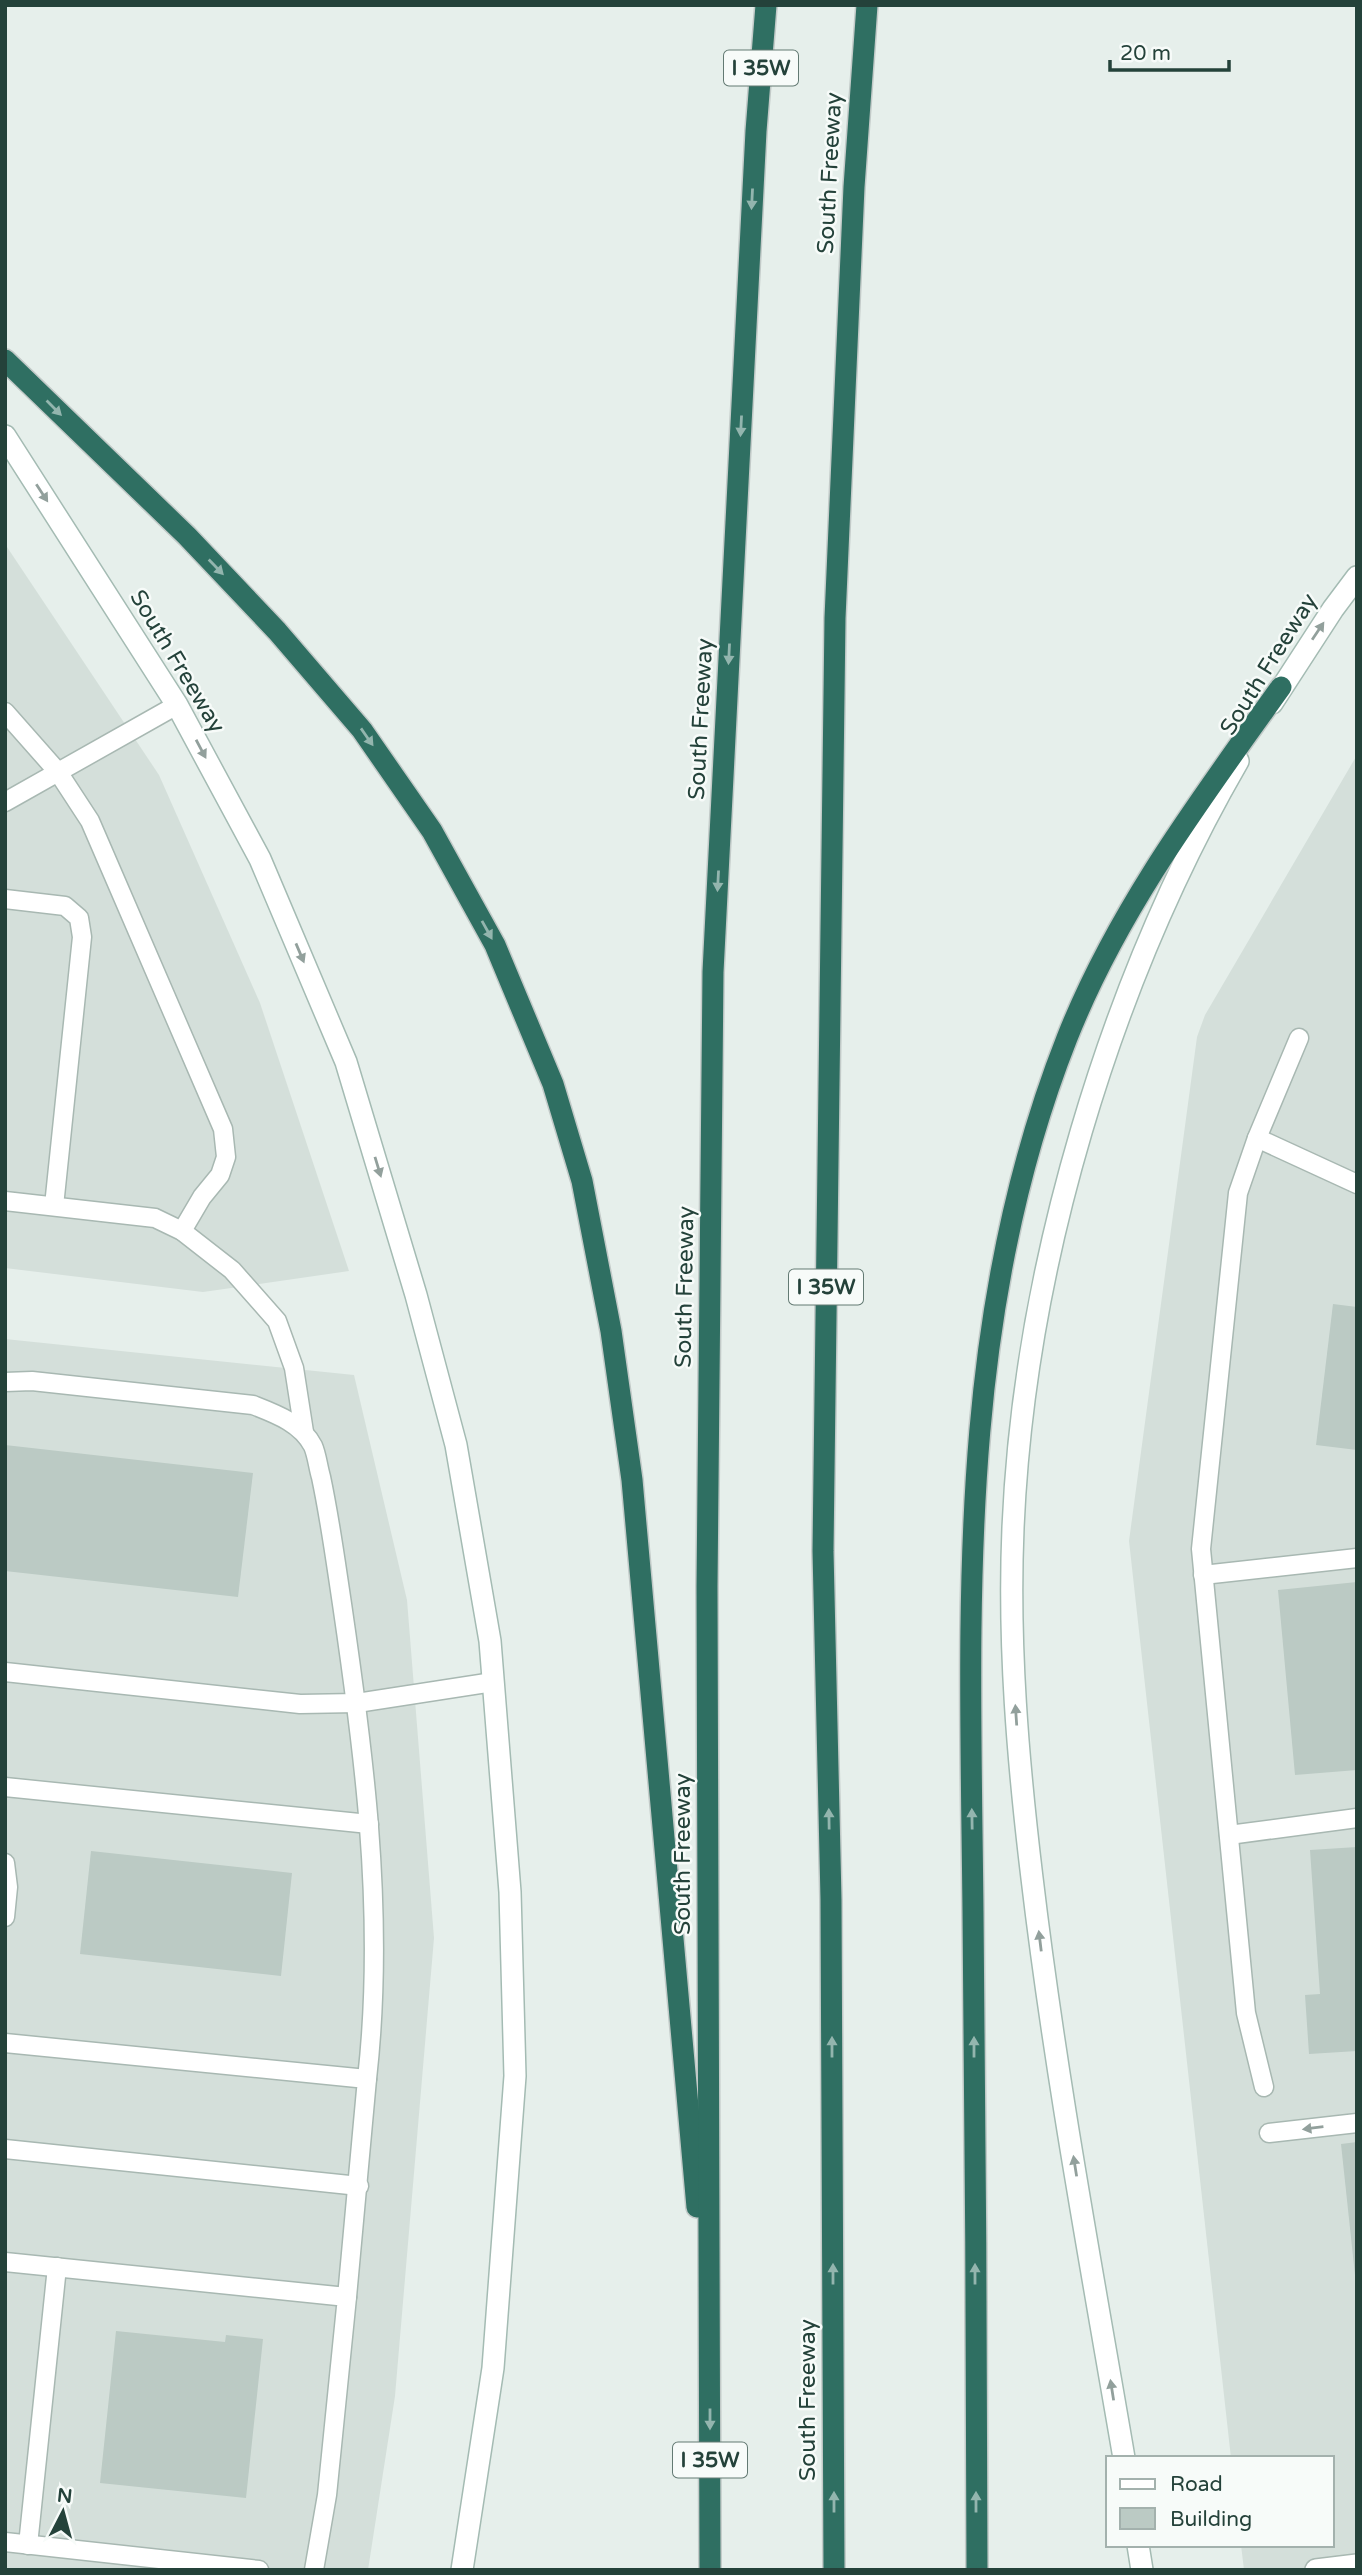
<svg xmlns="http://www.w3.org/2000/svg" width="1362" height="2575" font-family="'Varela Round',sans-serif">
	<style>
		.built { fill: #d4dfda }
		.building { fill: #bbcac4 }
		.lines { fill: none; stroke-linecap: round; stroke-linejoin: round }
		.lane-casing { stroke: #a8b8b2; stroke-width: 21 }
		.street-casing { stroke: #a8b8b2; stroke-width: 24 }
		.secondary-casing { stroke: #a4bbb3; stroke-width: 24 }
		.highway-casing { stroke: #c2cac8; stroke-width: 24 }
		.lane { stroke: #fff; stroke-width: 18 }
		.street { stroke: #fff; stroke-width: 21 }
		.secondary { stroke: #fff; stroke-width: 21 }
		.highway { stroke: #2f6f62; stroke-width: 21 }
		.oneway { fill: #93b5ae }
		.oneway2 { fill: #92a09c }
		.labels { text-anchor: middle; stroke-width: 5; stroke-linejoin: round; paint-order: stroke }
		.shield { fill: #f7fbf9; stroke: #637a73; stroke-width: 2 }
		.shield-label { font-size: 21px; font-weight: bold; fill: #24423a }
		.street-label { font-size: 23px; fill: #24423a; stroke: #f7fbf9 }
	</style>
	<rect width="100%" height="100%" fill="#e6efeb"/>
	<g class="built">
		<polygon points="5,544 159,775 260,1003 349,1271 203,1292 5,1268"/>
		<polygon points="1357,755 1357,2570 1244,2570 1241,2545 1332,2545 1332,2458 1231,2458 1129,1541 1197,1037 1205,1015"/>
		<polygon points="5,1339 354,1375 407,1600 434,1938 395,2396 368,2570 5,2570"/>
	</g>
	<g class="building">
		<polygon points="1333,1304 1357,1307 1357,1450 1316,1445"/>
		<polygon points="5,1445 253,1473 238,1597 5,1571"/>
		<polygon points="1357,1582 1357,1770 1295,1775 1278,1590"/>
		<polygon points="1357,1847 1357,2051 1309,2054 1305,1995 1320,1994 1310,1850"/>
		<polygon points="91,1851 292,1873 281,1976 80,1954"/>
		<polygon points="1357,2142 1357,2275 1355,2275 1341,2144"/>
		<polygon points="116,2331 225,2342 226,2335 263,2339 246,2498 100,2483"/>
	</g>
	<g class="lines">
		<g class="lane-casing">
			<g id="lane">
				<polyline points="5,712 58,772 90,821 223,1129 226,1157 220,1175 202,1197 182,1231"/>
				<polyline points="5,802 177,705"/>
				<polyline points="5,899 65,906 79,918 82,937 54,1206"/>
				<polyline points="1299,1038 1257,1138 1357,1184"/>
				<polyline points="1257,1138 1238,1193 1201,1549 1246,2013 1264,2087"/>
				<polyline points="5,1201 155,1218 182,1231 232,1270 277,1321 294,1368 304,1432"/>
				<path d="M5,1382L32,1381L253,1405C276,1414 301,1423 313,1446C317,1455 318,1467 321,1477C328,1510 333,1543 338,1577C363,1743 386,1911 367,2079"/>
				<polyline points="1203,1575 1357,1558"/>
				<polyline points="5,1672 300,1704 357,1703 493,1682"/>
				<polyline points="5,1787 369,1824"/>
				<polyline points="1229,1835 1357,1818"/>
				<polyline points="5,1863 8,1887 5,1917"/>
				<polyline points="5,2043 367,2079 347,2297"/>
				<polyline points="1269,2133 1357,2123"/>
				<polyline points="5,2149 359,2186"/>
				<polyline points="5,2262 347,2297 327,2495 314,2570"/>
				<polyline points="5,2542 259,2570"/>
				<polyline points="28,2545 57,2267"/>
			</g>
		</g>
		<g class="street-casing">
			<polyline id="street" points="1316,2570 1357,2565"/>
		</g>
		<g class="secondary-casing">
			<g id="secondary">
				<polyline points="5,436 177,705 260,859 346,1062 416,1295 456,1445 490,1641 510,1892 515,2076 493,2368 462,2570"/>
				<polyline points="1272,703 1333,609 1357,577"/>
				<path d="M1124,2458C1091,2265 1055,2072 1032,1878C1018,1762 1008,1645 1013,1528C1024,1270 1109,984 1238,761"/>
				<polyline points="1138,2545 1142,2570"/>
			</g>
		</g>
		<g class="highway-casing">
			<g id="highway">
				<polyline points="5,360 187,536 277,631 362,730 432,831 495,945 553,1084 582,1181 611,1331 632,1480 697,2207"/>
				<polyline points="710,2570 707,1587 713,972 756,131 766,5"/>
				<polyline points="834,2570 831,1899 823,1551 835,618 854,187 867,5"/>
				<path d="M977,2570C976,2350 976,2131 973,1911C970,1614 955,1321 1067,1038C1118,909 1201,799 1281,687"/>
			</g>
		</g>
		<use href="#lane" class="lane"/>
		<use href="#street" class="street"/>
		<use href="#secondary" class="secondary"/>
		<use href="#highway" class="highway"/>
	</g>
	<defs><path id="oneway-solid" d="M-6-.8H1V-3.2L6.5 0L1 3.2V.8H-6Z" transform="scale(1.75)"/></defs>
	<g class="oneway">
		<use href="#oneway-solid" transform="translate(752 199) rotate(93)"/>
		<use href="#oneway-solid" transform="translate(54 408) rotate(45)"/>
		<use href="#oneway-solid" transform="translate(741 426) rotate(93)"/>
		<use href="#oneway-solid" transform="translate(216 567) rotate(46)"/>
		<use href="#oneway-solid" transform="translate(729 654) rotate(93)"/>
		<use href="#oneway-solid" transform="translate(367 737) rotate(55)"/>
		<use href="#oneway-solid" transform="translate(718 881) rotate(93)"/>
		<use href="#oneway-solid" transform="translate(487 930) rotate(61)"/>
		<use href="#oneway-solid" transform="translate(829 1819) rotate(-91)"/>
		<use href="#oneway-solid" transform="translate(972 1819) rotate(-91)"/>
		<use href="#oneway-solid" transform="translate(832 2047) rotate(-90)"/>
		<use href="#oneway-solid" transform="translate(974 2047) rotate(-90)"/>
		<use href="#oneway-solid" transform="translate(833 2274) rotate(-90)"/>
		<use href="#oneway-solid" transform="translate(975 2274) rotate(-90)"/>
		<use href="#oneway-solid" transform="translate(710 2419) rotate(90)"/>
		<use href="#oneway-solid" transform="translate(834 2502) rotate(-90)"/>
		<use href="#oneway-solid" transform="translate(976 2502) rotate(-90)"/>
	</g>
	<g class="oneway2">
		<use href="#oneway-solid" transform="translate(42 493) rotate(57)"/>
		<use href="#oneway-solid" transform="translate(1318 631) rotate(-56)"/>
		<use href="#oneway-solid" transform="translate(201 749) rotate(62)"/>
		<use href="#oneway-solid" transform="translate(300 953) rotate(67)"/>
		<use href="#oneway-solid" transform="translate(378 1167) rotate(73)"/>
		<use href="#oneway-solid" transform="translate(1016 1715) rotate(-94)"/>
		<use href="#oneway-solid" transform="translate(1040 1941) rotate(-97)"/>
		<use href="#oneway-solid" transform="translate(1313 2128) rotate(173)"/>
		<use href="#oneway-solid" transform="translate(1075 2166) rotate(-99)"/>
		<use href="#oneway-solid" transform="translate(1112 2390) rotate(-99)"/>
	</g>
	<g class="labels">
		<g class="shield">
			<rect x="724" y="50.5" width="74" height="35" rx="5"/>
			<rect x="789" y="1269.5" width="74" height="35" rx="5"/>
			<rect x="673" y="2442.5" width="74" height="35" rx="5"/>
		</g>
		<g class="shield-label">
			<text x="761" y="75">I 35W</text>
			<text x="826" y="1294">I 35W</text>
			<text x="710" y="2467">I 35W</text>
		</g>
		<g class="street-label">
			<text transform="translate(829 173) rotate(-87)" y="8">South Freeway</text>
			<text transform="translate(178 661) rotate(59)" y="8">South Freeway</text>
			<text transform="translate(1268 664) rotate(-58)" y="8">South Freeway</text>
			<text transform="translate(700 719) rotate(-87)" y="8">South Freeway</text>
			<text transform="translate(684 1287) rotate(-89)" y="8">South Freeway</text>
			<text transform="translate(682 1854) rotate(-90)" y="8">South Freeway</text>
			<text transform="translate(807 2400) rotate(-90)" y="8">South Freeway</text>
		</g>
	</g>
	<rect width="1362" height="2575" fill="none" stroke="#24423a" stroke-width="14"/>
	<rect x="1106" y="2456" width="228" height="91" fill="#f7fbf9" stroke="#a3b1ad" stroke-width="2"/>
	<rect x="1120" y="2479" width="35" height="10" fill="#ffffff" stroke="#a3b1ad" stroke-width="2"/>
	<text x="1170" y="2491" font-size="21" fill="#24423a">Road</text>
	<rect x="1120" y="2508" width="35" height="21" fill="#bbcac4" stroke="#a3b1ad" stroke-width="2"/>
	<text x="1170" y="2526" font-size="21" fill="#24423a">Building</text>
	<g transform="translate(63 2512) rotate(6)" stroke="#f7fbf9" stroke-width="5" paint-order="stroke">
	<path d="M0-5L12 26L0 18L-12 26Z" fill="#24423a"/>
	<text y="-10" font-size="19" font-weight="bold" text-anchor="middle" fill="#24423a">N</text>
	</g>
	<path d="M1110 60v10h119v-10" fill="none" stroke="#24423a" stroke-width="3.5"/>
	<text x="1120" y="60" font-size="21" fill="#24423a" stroke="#f7fbf9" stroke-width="5" paint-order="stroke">20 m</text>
</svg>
